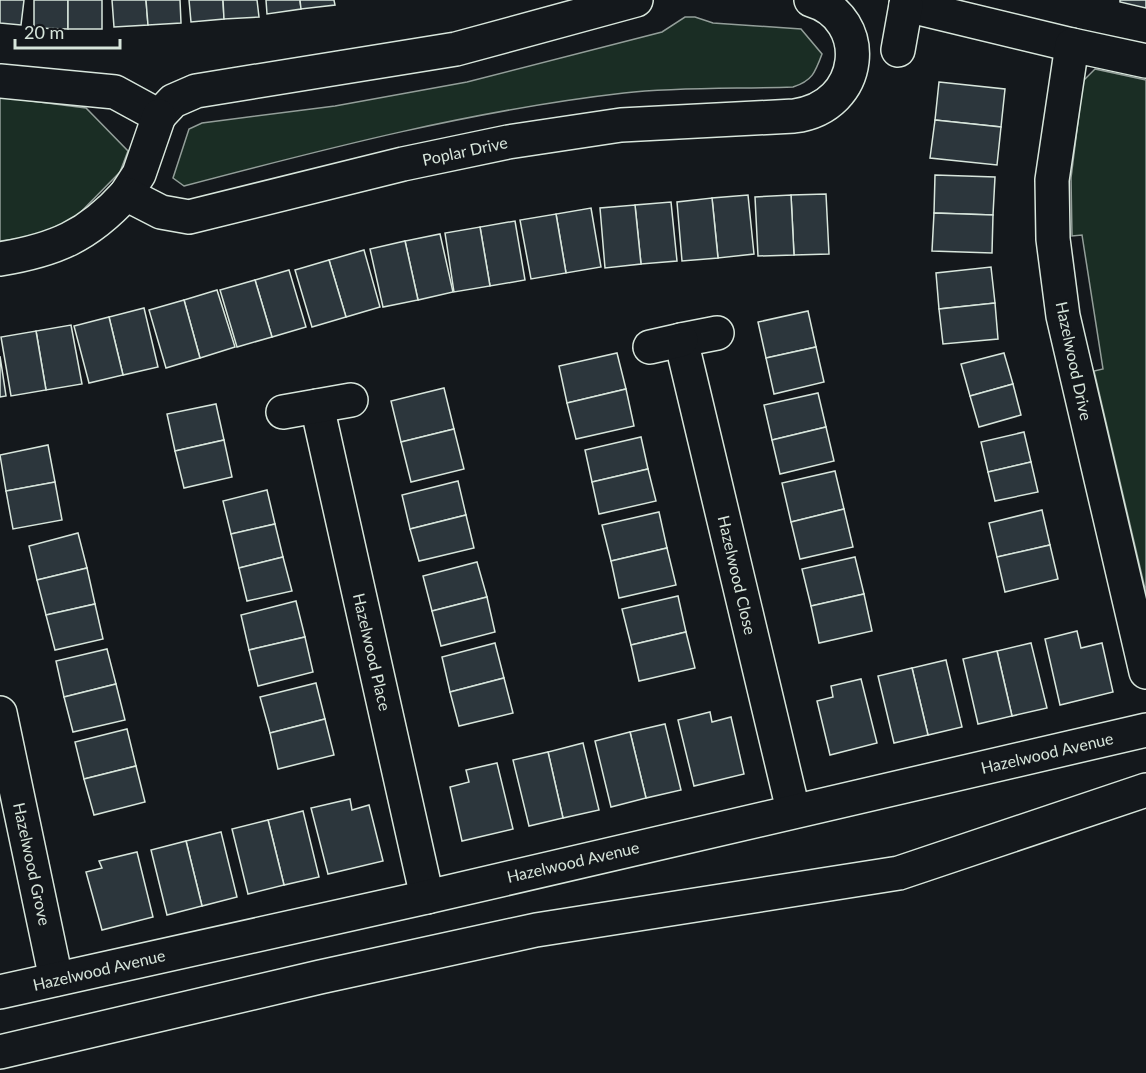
<svg xmlns="http://www.w3.org/2000/svg" width="1146" height="1073" font-family="Lato,sans-serif">
	<style>
		.green { fill: #1a2d24; stroke: #939e99; stroke-width: 1.5 }
		.building { fill: #2c363c; stroke: #d8e6dc; stroke-width: 1.5 }
		.lines { fill: none; stroke-linecap: round; stroke-linejoin: round }
		.minor-casing { stroke: #d8e6dc; stroke-width: 36 }
		.minor { stroke: #14181c; stroke-width: 33 }
		.labels { text-anchor: middle; stroke-width: 4.5; stroke-linejoin: round; paint-order: stroke }
		.street-label { font-size: 16px; fill: #d8e6dc; stroke: #14181c }
	</style>
	<rect width="100%" height="100%" fill="#14181c"/>
	<g class="green">
		<path d="M685,17H695L713,23L801,29L822,54C815,73 812,81 793,87C737,89 680,87 624,93C475,110 328,148 184,186L173,178L189,129L202,123L335,106L467,82L662,32Z"/>
		<polygon points="1095,69 1146,80 1146,593 1094,371 1103,369 1082,235 1072,236 1071,178 1083,81"/>
		<polygon points="0,97 86,108 128,151 120,172 69,224 49,235 0,241"/>
	</g>
	<g class="building">
		<polygon points="0,0 24,0 21,25 0,23"/>
		<polygon points="34,0 68,0 68,29 34,28"/>
		<rect x="68" y="0" width="34" height="29"/>
		<polygon points="112,0 146,0 148,25 114,27"/>
		<polygon points="146,0 180,0 181,23 148,25"/>
		<polygon points="189,0 223,0 224,19 191,22"/>
		<polygon points="223,0 257,0 259,17 224,19"/>
		<polygon points="266,0 300,0 301,9 267,14"/>
		<polygon points="300,0 334,0 335,5 301,9"/>
		<polygon points="1120,0 1146,0 1146,8 1120,2"/>
		<polygon points="939,82 1005,89 1001,127 935,120"/>
		<polygon points="935,120 1001,127 997,165 930,158"/>
		<polygon points="935,175 995,177 993,215 934,213"/>
		<polygon points="826,194 829,254 794,255 791,195"/>
		<polygon points="748,195 754,254 718,258 712,198"/>
		<polygon points="791,195 794,255 758,256 755,197"/>
		<polygon points="712,198 718,258 682,261 677,202"/>
		<polygon points="671,202 677,261 641,264 635,205"/>
		<polygon points="635,205 641,264 605,268 600,208"/>
		<polygon points="591,208 601,267 566,273 556,214"/>
		<polygon points="934,213 993,215 992,253 932,251"/>
		<polygon points="556,214 566,273 531,279 520,220"/>
		<polygon points="515,221 525,280 490,286 480,227"/>
		<polygon points="480,227 490,286 454,292 445,233"/>
		<polygon points="440,234 453,292 418,300 405,241"/>
		<polygon points="405,241 418,300 383,307 370,249"/>
		<polygon points="364,250 380,307 346,317 329,260"/>
		<polygon points="329,260 346,317 312,327 295,270"/>
		<polygon points="991,267 995,303 939,309 936,273"/>
		<polygon points="289,270 306,327 272,337 255,280"/>
		<polygon points="255,280 272,337 237,347 220,290"/>
		<polygon points="217,290 235,347 200,358 184,300"/>
		<polygon points="184,300 200,358 166,368 149,310"/>
		<polygon points="995,303 998,339 943,344 939,309"/>
		<polygon points="144,308 158,367 123,375 109,317"/>
		<polygon points="808,311 816,347 766,358 758,322"/>
		<polygon points="109,317 123,375 89,383 74,326"/>
		<polygon points="71,325 82,384 46,390 36,331"/>
		<polygon points="36,331 46,390 11,396 1,337"/>
		<polygon points="816,347 824,382 774,394 766,358"/>
		<polygon points="617,353 626,389 567,403 559,366"/>
		<polygon points="1004,353 1013,384 970,396 961,364"/>
		<polygon points="0,356 6,396 0,397"/>
		<polygon points="1013,384 1021,415 979,427 970,396"/>
		<polygon points="444,388 454,429 401,442 391,401"/>
		<polygon points="626,389 634,426 576,439 567,403"/>
		<polygon points="818,393 826,427 772,440 764,405"/>
		<polygon points="216,404 224,440 175,451 167,414"/>
		<polygon points="826,427 834,461 780,474 772,440"/>
		<polygon points="454,429 464,469 411,482 401,442"/>
		<polygon points="1024,432 1031,462 988,472 981,442"/>
		<polygon points="641,437 648,469 592,482 585,450"/>
		<polygon points="224,440 232,477 184,488 175,451"/>
		<polygon points="48,445 55,482 6,491 0,455"/>
		<polygon points="1031,462 1038,492 995,501 988,472"/>
		<polygon points="648,469 656,501 599,514 592,482"/>
		<polygon points="835,471 844,509 791,522 782,483"/>
		<polygon points="458,481 466,515 410,529 402,495"/>
		<polygon points="55,482 62,520 13,529 6,491"/>
		<polygon points="267,490 275,524 231,534 223,501"/>
		<polygon points="844,509 853,547 800,559 791,522"/>
		<polygon points="1042,510 1050,545 997,557 989,523"/>
		<polygon points="659,512 667,548 611,561 602,525"/>
		<polygon points="466,515 474,548 419,561 410,529"/>
		<polygon points="275,524 283,557 239,568 231,534"/>
		<polygon points="78,533 87,568 37,580 29,546"/>
		<polygon points="1050,545 1058,579 1005,592 997,557"/>
		<polygon points="667,548 676,585 619,598 611,561"/>
		<polygon points="283,557 292,591 247,601 239,568"/>
		<polygon points="855,557 864,594 811,606 802,569"/>
		<polygon points="477,562 487,597 432,611 423,576"/>
		<polygon points="87,568 95,604 46,615 37,580"/>
		<polygon points="864,594 872,631 819,643 811,606"/>
		<polygon points="678,596 686,632 631,645 622,609"/>
		<polygon points="487,597 495,632 441,646 432,611"/>
		<polygon points="296,601 305,637 249,650 241,615"/>
		<polygon points="95,604 103,639 55,650 46,615"/>
		<polygon points="1077,631 1081,648 1102,643 1113,692 1060,705 1045,639"/>
		<polygon points="686,632 695,668 639,681 631,645"/>
		<polygon points="305,637 313,672 258,686 249,650"/>
		<polygon points="495,643 504,678 450,692 442,657"/>
		<polygon points="1031,643 1047,708 1012,716 997,651"/>
		<polygon points="107,649 116,684 64,697 56,661"/>
		<polygon points="997,651 1012,716 978,724 963,659"/>
		<polygon points="946,660 962,727 928,735 912,668"/>
		<polygon points="912,668 928,735 894,743 878,676"/>
		<polygon points="504,678 513,713 459,726 450,692"/>
		<polygon points="861,679 877,743 830,755 817,701 833,697 831,686"/>
		<polygon points="316,683 325,719 270,733 260,697"/>
		<polygon points="116,684 125,720 73,732 64,697"/>
		<polygon points="710,712 712,722 731,717 744,774 694,786 678,720"/>
		<polygon points="325,719 334,755 278,769 270,733"/>
		<polygon points="665,724 681,790 646,798 630,732"/>
		<polygon points="127,729 136,766 84,779 75,742"/>
		<polygon points="630,732 646,798 611,807 595,741"/>
		<polygon points="583,743 599,810 563,818 548,752"/>
		<polygon points="548,752 563,818 529,826 513,760"/>
		<polygon points="497,763 513,829 462,841 450,787 469,782 466,770"/>
		<polygon points="136,766 145,802 94,815 84,779"/>
		<polygon points="350,799 352,810 369,805 383,861 328,874 311,808"/>
		<polygon points="303,811 319,877 284,885 268,820"/>
		<polygon points="268,820 284,885 248,894 232,829"/>
		<polygon points="221,832 237,897 202,906 186,841"/>
		<polygon points="186,841 202,906 167,915 151,850"/>
		<polygon points="137,852 153,917 102,930 86,872 102,868 99,861"/>
	</g>
	<g class="lines">
		<g class="minor-casing">
			<g id="minor">
				<polyline points="907,0 906,5 1072,45"/>
				<polyline points="898,50 906,5"/>
				<polyline points="1146,61 1072,45 1052,180 1053,239 1063,316 1146,672"/>
				<polyline points="0,81 115,92 159,116 173,101 196,91 456,49 636,0"/>
				<polyline points="126,194 139,174 159,116"/>
				<path d="M0,259C55,250 88,236 126,194L161,212L189,217L403,164L508,142L621,125L794,116C865,107 872,18 811,0"/>
				<polyline points="717,333 681,340 793,810"/>
				<polyline points="650,347 681,340"/>
				<polyline points="317,406 427,897"/>
				<polyline points="283,412 351,400"/>
				<polyline points="0,713 56,979"/>
				<polyline points="0,992 427,897 1146,730"/>
				<polyline points="0,1052 320,977 536,930 899,873 1146,790"/>
			</g>
		</g>
		<use href="#minor" class="minor"/>
	</g>
	<g class="labels">
		<g class="street-label">
			<text transform="translate(465 151) rotate(-12)" y="6">Poplar Drive</text>
			<text transform="translate(1074 361) rotate(78)" y="6">Hazelwood Drive</text>
			<text transform="translate(737 575) rotate(77)" y="6">Hazelwood Close</text>
			<text transform="translate(372 652) rotate(77)" y="6">Hazelwood Place</text>
			<text transform="translate(1047 753) rotate(-13)" y="6">Hazelwood Avenue</text>
			<text transform="translate(573 862) rotate(-13)" y="6">Hazelwood Avenue</text>
			<text transform="translate(32 864) rotate(78)" y="6">Hazelwood Grove</text>
			<text transform="translate(99 970) rotate(-13)" y="6">Hazelwood Avenue</text>
		</g>
	</g>
	<path d="M15 39v9h105v-9" fill="none" stroke="#d8e6dc" stroke-width="3"/>
	<text x="24" y="39" font-size="18" fill="#d8e6dc" stroke="#14181c" stroke-width="4.5" paint-order="stroke">20 m</text>
</svg>
